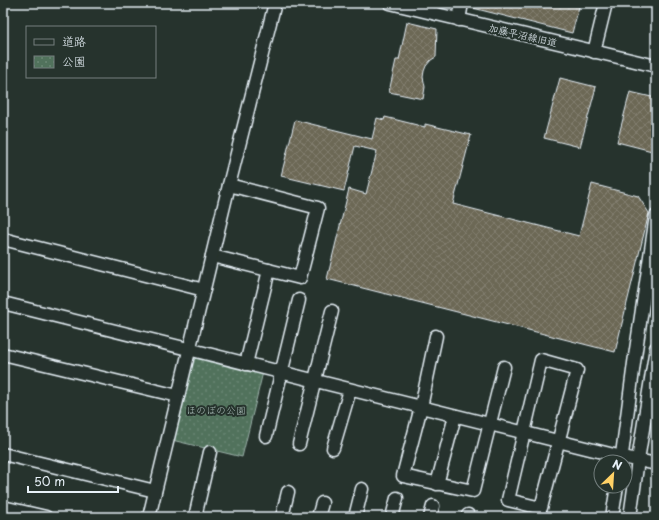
<svg xmlns="http://www.w3.org/2000/svg" width="659" height="520" font-family="'Playpen Sans','Klee One',sans-serif">
	<style>
		.park { fill: url(#park-dots); stroke: #9cb2aa }
		.building { fill: url(#building-cross-hatch); stroke: #e8f1f8 }
		.lines { fill: none; stroke-linecap: round; stroke-linejoin: round }
		.minor-casing { stroke: #e8f1f8; stroke-width: 15 }
		.minor { stroke: #26332d; stroke-width: 12 }
		.labels { text-anchor: middle; stroke-width: 4; stroke-linejoin: round; paint-order: stroke }
		.street-label { font-size: 10px; fill: #e8f1f8; stroke: #26332d }
		.park-label { font-size: 10px; fill: #acbeba; stroke: #26332d }
	</style>
	<defs>
		<pattern id="park-dots" width="8" height="8" patternUnits="userSpaceOnUse"><rect width="8" height="8" fill="#51725c"/><path d="M2 2h.1M6 6h.1" fill="none" stroke="#6a8774" stroke-width="1.8" stroke-linecap="round"/></pattern>
		<pattern id="building-cross-hatch" width="8" height="8" patternUnits="userSpaceOnUse"><rect width="8" height="8" fill="#6c6755"/><path d="M0 0l8 8M0 8l8-8" fill="none" stroke="#817d6e"/></pattern>
	</defs>
	<rect width="100%" height="100%" fill="#26332d"/>
	<filter id="ink" filterUnits="userSpaceOnUse"><feTurbulence type="fractalNoise" baseFrequency=".025" numOctaves="2"/><feDisplacementMap in="SourceGraphic" scale="8" xChannelSelector="R" yChannelSelector="G"/><feConvolveMatrix kernelMatrix="1 2 1 2 8 2 1 2 1" color-interpolation-filters="sRGB"/></filter>
	<g filter="url(#ink)">
		<polygon class="park" points="198,355 263,372 242,457 172,440 193,357"/>
		<g class="building">
			<polygon points="469,3 580,3 572,33 469,7"/>
			<polygon points="407,22 437,29 436,57 431,60 426,66 424,71 423,77 425,87 423,99 389,92 396,60 399,60"/>
			<polygon points="560,78 596,87 580,147 544,138"/>
			<polygon points="630,92 656,98 656,152 617,142"/>
			<polygon points="385,117 425,127 425,124 471,135 453,204 579,236 592,184 638,196 649,213 615,352 327,279 349,189 366,194 377,151 355,146 344,191 281,176 295,120 372,139 377,118 384,120"/>
		</g>
		<g class="lines">
			<g class="minor-casing">
				<g id="minor">
					<polyline points="390,3 656,66"/>
					<polyline points="459,20 462,3"/>
					<polyline points="594,52 606,3"/>
					<polyline points="3,239 204,290"/>
					<polyline points="212,256 300,278 318,208 229,185"/>
					<polyline points="3,303 622,457 638,460 630,517"/>
					<polyline points="436,336 421,407 403,476 473,491 504,367"/>
					<polyline points="656,348 638,460 656,464"/>
					<polyline points="3,354 178,396"/>
					<polygon points="541,360 577,370 541,508 508,500"/>
					<polyline points="246,364 269,270"/>
					<polyline points="266,436 299,300"/>
					<polyline points="299,444 332,311"/>
					<polyline points="333,448 350,390"/>
					<polyline points="3,454 155,491"/>
					<polyline points="621,462 634,363 656,216"/>
					<polyline points="437,484 455,416"/>
					<polyline points="3,507 46,517"/>
					<polyline points="149,517 229,185 275,3"/>
					<polyline points="195,517 210,452"/>
					<polyline points="282,517 288,492"/>
					<polyline points="318,517 322,503"/>
					<polyline points="355,517 362,489"/>
					<polyline points="392,517 397,498"/>
					<polyline points="430,517 433,506"/>
					<polyline points="467,517 468,515"/>
					<polyline points="612,517 617,486"/>
				</g>
			</g>
			<use href="#minor" class="minor"/>
		</g>
	</g>
	<g class="labels">
		<g class="street-label">
			<text transform="translate(523 35) rotate(13)" y="4">加藤平沼線旧道</text>
		</g>
		<g class="park-label">
			<text x="216" y="414">ほのぼの公園</text>
		</g>
	</g>
	<rect width="659" height="520" fill="none" stroke="#26332d" stroke-width="16"/>
	<rect x="8" y="8" width="643" height="504" fill="none" stroke="#e8f1f8" stroke-width="1.5" filter="url(#ink)"/>
	<rect x="26" y="26" width="130" height="52" fill="#26332d" stroke="#747f7e"/>
	<rect x="34" y="39" width="20" height="6" fill="#26332d" stroke="#747f7e"/>
	<text x="62" y="46" font-size="12" fill="#e8f1f8">道路</text>
	<rect x="34" y="56" width="20" height="12" fill="url(#park-dots)" stroke="#747f7e"/>
	<text x="62" y="66" font-size="12" fill="#e8f1f8">公園</text>
	<g transform="translate(613 474) rotate(25)"><circle r="19" fill="#26332d" stroke="#747f7e"/>
	<path d="M0-3L7 15L0 10L-7 15Z" fill="#ffd166"/>
	<text y="-6" font-size="11" font-weight="bold" text-anchor="middle" fill="#e8f1f8">N</text>
	</g>
	<path d="M28 486v6h90v-6" fill="none" stroke="#e8f1f8" stroke-width="2"/>
	<text x="34" y="486" font-size="12" fill="#e8f1f8" stroke="#26332d" stroke-width="3" paint-order="stroke">50 m</text>
</svg>
